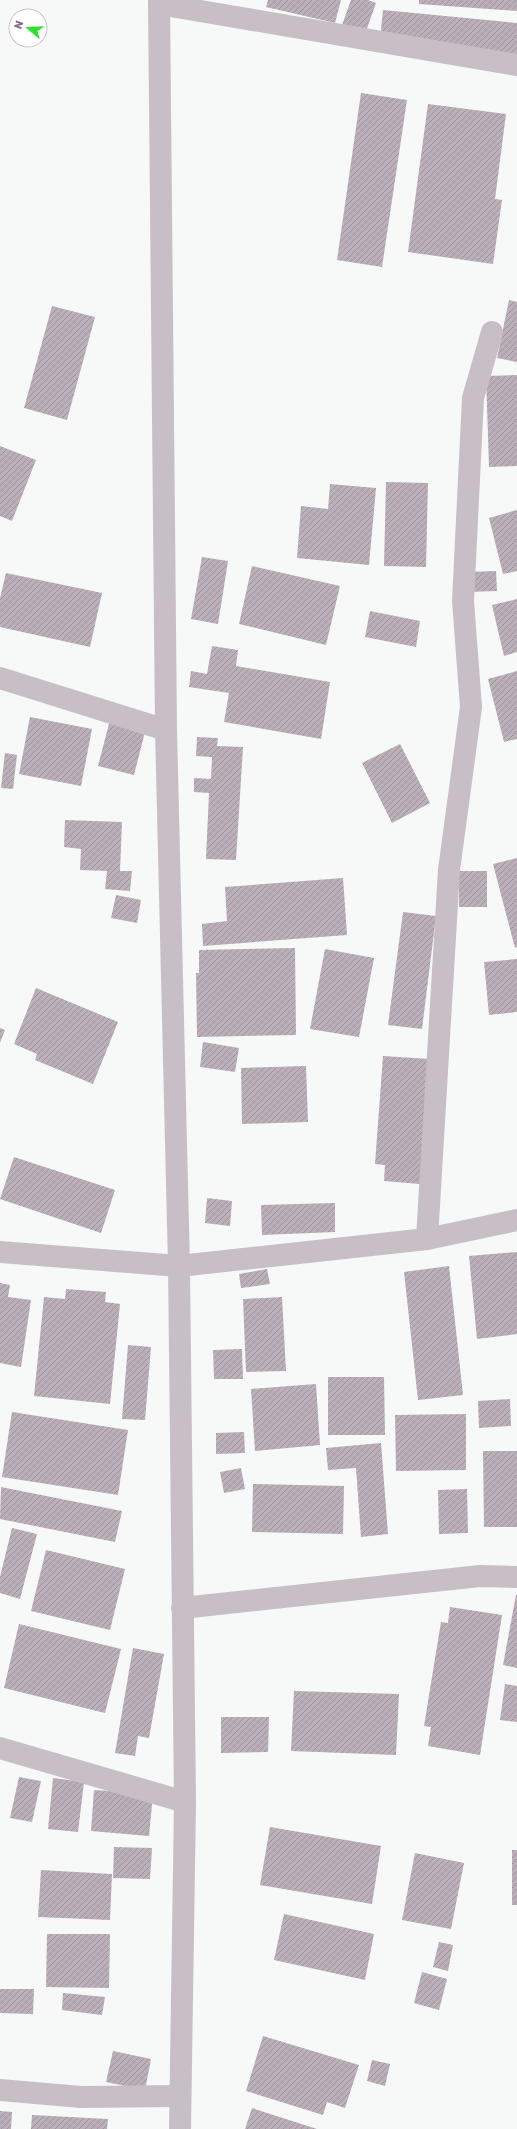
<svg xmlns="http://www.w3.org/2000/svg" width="517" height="2129" font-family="Rubik,sans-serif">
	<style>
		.building { fill: url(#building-hatch) }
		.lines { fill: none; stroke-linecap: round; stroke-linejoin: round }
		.minor { stroke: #c8bfc6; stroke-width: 22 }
	</style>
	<defs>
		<pattern id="building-hatch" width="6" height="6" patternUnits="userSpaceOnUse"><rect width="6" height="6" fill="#bbafb9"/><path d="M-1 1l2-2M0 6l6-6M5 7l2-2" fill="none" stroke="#9e929c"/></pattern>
	</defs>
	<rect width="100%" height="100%" fill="#f6f9f8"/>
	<g class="building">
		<polygon points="268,0 341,0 335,23 266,7"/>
		<polygon points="351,0 368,0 376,3 365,34 342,25"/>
		<polygon points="419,0 517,0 517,11 419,4"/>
		<polygon points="383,10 517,23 517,54 380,40"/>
		<polygon points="361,93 407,100 382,267 337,260"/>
		<polygon points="428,104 506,114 495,199 502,200 493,264 408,252"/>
		<polygon points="509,300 517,302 517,362 497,358"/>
		<polygon points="52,306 95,317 67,420 24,408"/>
		<polygon points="517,375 517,466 489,467 486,376"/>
		<polygon points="0,446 36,460 12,521 0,516"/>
		<polygon points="386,482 428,483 426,567 384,566"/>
		<polygon points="330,484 376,488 369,565 297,558 301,506 328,509"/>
		<polygon points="517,510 517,571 503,574 489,518"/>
		<polygon points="202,557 228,561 218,624 191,619"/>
		<polygon points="252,566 340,586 326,645 239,624"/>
		<polygon points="496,571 497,591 467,592 466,572"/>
		<polygon points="6,573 102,593 90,647 0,627 0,598"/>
		<polygon points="517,599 517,652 504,656 492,605"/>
		<polygon points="370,611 420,621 416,647 365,637"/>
		<polygon points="212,646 238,650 236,666 330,682 321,739 224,722 229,693 189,687 191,671 207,674"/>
		<polygon points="517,671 517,739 504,742 488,679"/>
		<polygon points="30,717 92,729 81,786 19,774"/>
		<polygon points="110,720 146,728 134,775 98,766"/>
		<polygon points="197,737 218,738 217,746 243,747 236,860 206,859 209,793 194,792 194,778 211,779 212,757 196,756"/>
		<polygon points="400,744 430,803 392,823 362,763"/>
		<polygon points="5,753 17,755 13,789 1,788"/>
		<polygon points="65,820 122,822 120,871 132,871 130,891 105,889 107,871 80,870 81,849 64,847"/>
		<polygon points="517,858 517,947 515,948 493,864"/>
		<rect x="459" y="871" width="28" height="36"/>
		<polygon points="343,878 347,935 203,946 202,924 227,921 225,887"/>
		<polygon points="116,895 141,900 137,923 111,918"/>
		<polygon points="403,912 436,916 422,1029 388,1025"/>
		<polygon points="295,948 296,1035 197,1037 196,973 199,973 199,950"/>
		<polygon points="325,949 374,958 359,1037 310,1029"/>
		<polygon points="517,959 517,1012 489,1015 484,962"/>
		<polygon points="36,988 118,1022 93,1084 35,1060 37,1054 14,1044"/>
		<polygon points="0,1028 5,1030 0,1043"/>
		<polygon points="203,1042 239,1048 235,1072 200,1067"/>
		<polygon points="383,1056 429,1059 420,1184 384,1181 385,1165 375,1164"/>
		<polygon points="306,1066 308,1122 242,1124 241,1068"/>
		<polygon points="14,1157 115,1190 101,1233 0,1199"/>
		<polygon points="207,1198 232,1201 230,1226 205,1223"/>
		<polygon points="335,1203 335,1232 262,1235 261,1205"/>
		<polygon points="517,1252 517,1334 477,1339 469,1256"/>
		<polygon points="449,1266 463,1395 418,1400 404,1272"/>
		<polygon points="267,1269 270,1284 241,1288 239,1274"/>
		<polygon points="0,1283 10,1285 8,1297 31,1300 21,1367 0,1363"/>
		<polygon points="66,1289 106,1292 105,1302 120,1304 110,1404 34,1396 44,1297 65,1299"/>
		<polygon points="282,1297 286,1371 246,1372 243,1299"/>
		<polygon points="128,1345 151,1347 145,1420 122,1419"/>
		<polygon points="242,1349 243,1379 214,1379 213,1350"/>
		<polygon points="328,1377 384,1377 385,1435 328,1435"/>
		<polygon points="316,1384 320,1445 255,1451 251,1389"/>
		<polygon points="510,1399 511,1426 479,1428 478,1401"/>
		<polygon points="12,1412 128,1430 118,1495 2,1477"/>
		<polygon points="466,1414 466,1470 396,1471 395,1415"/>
		<polygon points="244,1432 245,1453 216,1454 216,1433"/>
		<polygon points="381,1443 388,1534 361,1537 356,1468 328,1470 326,1448"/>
		<polygon points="483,1451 517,1451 517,1527 484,1527"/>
		<polygon points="241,1468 245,1489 224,1493 220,1472"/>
		<polygon points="253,1484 344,1486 343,1534 252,1532"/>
		<polygon points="1,1487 122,1511 115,1542 0,1519"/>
		<polygon points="467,1489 468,1533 439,1534 438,1490"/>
		<polygon points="12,1528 37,1534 20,1599 0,1593 0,1577"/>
		<polygon points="46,1550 125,1569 110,1630 31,1611"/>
		<polygon points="516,1595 517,1595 517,1668 503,1665"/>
		<polygon points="450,1607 502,1615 480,1755 428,1746 431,1727 424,1726 441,1622 448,1623"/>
		<polygon points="19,1624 121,1649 105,1713 4,1688"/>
		<polygon points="133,1648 164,1654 149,1738 138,1736 135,1756 115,1753"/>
		<polygon points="505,1684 517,1686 517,1722 500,1720"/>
		<polygon points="294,1691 399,1694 396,1755 291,1751"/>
		<polygon points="221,1717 269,1717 268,1752 221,1753"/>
		<polygon points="19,1777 41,1781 32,1822 10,1818"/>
		<polygon points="53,1778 84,1782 78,1832 48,1829"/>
		<polygon points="94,1790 153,1794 149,1836 91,1831"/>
		<polygon points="270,1827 381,1846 372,1904 260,1885"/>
		<polygon points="114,1847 152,1848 150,1879 113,1878"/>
		<rect x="512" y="1850" width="5" height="55"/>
		<polygon points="415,1853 464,1863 451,1929 402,1920"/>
		<polygon points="41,1870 112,1874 110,1920 38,1917"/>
		<polygon points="284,1914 374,1934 365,1980 274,1960"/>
		<polygon points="47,1934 110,1934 109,1988 46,1987"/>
		<polygon points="439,1942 453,1945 448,1971 433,1967"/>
		<polygon points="422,1972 447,1979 439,2010 414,2003"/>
		<polygon points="0,1989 34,1989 33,2014 0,2013"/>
		<polygon points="63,1993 105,1997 102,2015 62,2010"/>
		<polygon points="263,2036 359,2065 345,2108 327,2102 323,2115 246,2091"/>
		<polygon points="113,2051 151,2059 145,2090 106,2082"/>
		<polygon points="372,2060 390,2064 385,2086 367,2081"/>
		<polygon points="252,2108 317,2129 245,2129"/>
		<polygon points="0,2111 12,2112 11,2129 0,2129"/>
		<polygon points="32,2115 108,2119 107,2129 31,2129"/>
	</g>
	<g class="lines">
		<g class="minor">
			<polyline points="159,0 166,730 179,1266 185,1802 180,2129"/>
			<polyline points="159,4 517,65"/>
			<polyline points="0,678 166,730"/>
			<polyline points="427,1239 449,870 471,707 463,601 473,398 492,332"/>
			<polyline points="0,1252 179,1266 427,1239 517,1220"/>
			<polyline points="182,1608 480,1576 517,1577"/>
			<polyline points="0,1748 185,1802"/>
			<polyline points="0,2090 81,2097 179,2096"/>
		</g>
	</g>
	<g transform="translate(28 28) rotate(289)"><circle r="19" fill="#ffffff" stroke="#cfc3cc"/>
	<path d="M0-3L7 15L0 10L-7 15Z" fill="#30df33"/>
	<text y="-6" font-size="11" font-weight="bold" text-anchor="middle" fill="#86687f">N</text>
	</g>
</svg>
